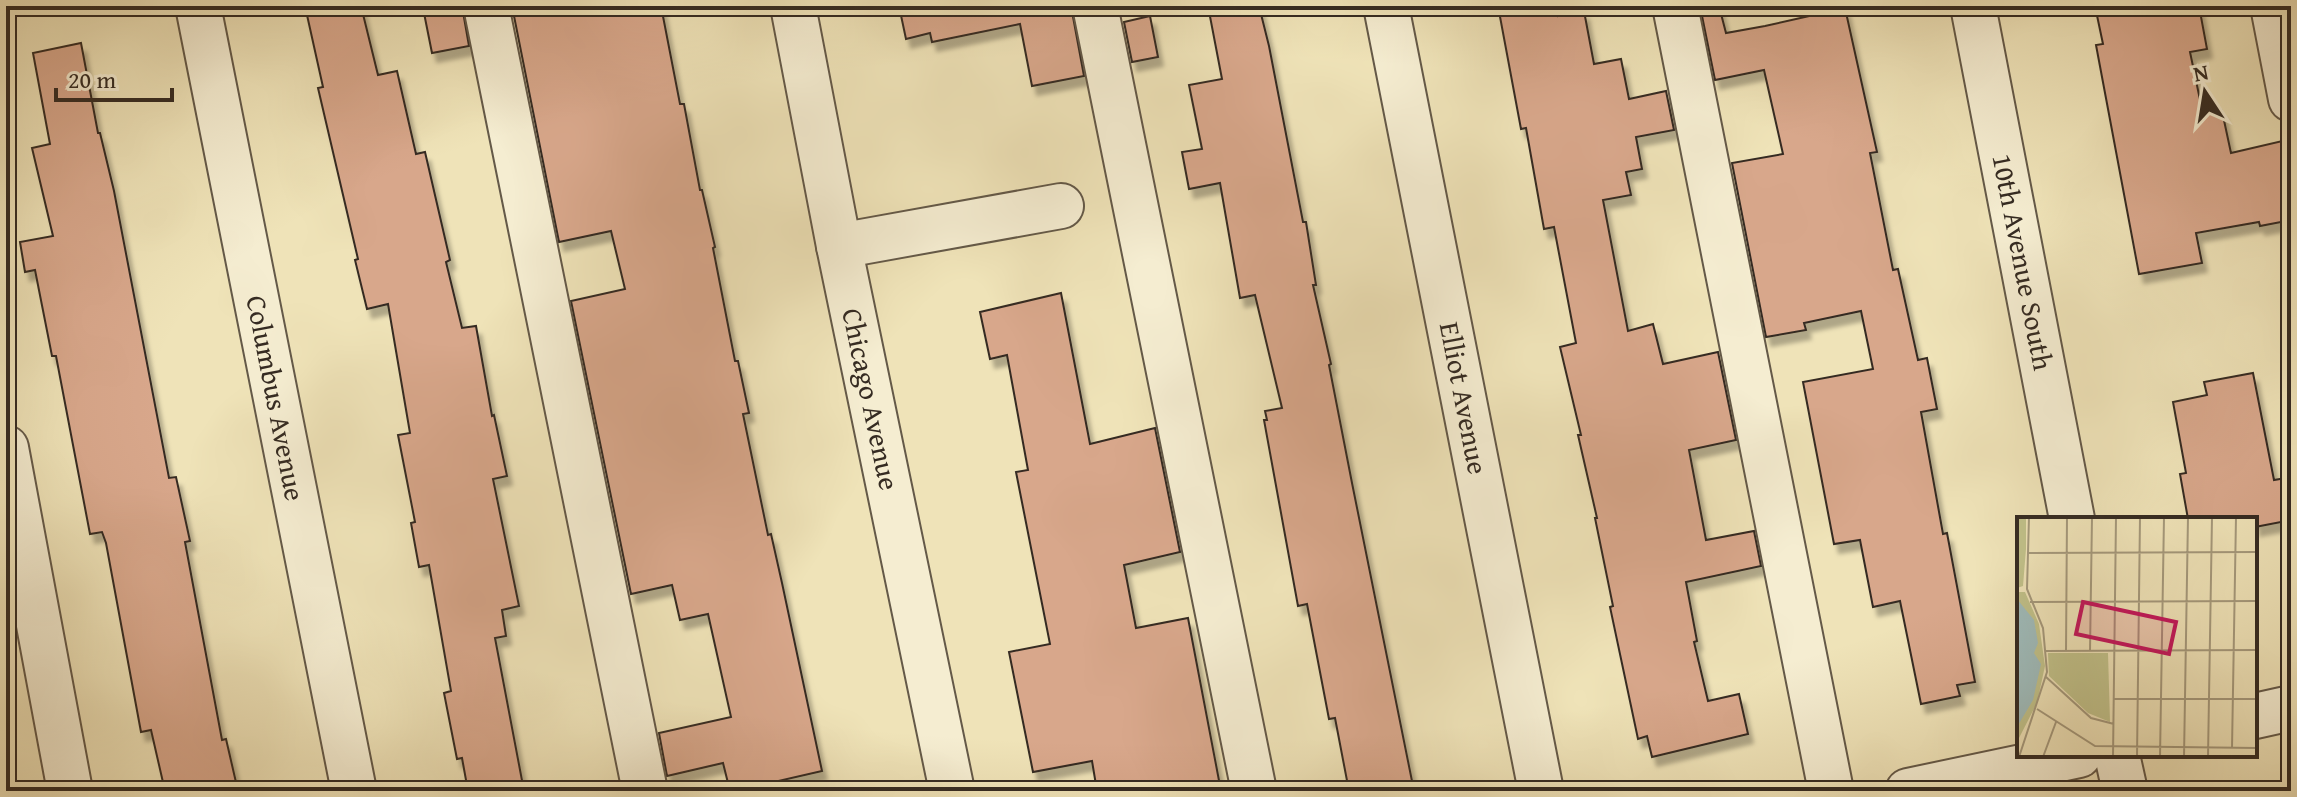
<svg xmlns="http://www.w3.org/2000/svg" width="2297" height="797" font-family="'Gentium Book Plus',serif">
	<style>
		.building { fill: #d8a78b; stroke: #352b22; stroke-width: 2; filter: url(#shadow) }
		.lines { fill: none; stroke-linecap: round; stroke-linejoin: round }
		.minor-casing { stroke: #645948; stroke-width: 48 }
		.minor { stroke: #f5edd1; stroke-width: 44 }
		.labels { text-anchor: middle; stroke-width: 7; stroke-linejoin: round; paint-order: stroke }
		.street-label { font-size: 28px; fill: #352b22; stroke: #f5edd1 }
		.inset-road { fill: none; stroke: #a5997c; stroke-width: 2 }
		.view { fill: #c2185b; fill-opacity: 0.15; stroke: #c2185b; stroke-width: 4 }
		.inset-edge { fill: none; stroke: #352b22; stroke-width: 4 }
	</style>
	<defs>
		<filter id="shadow"><feDropShadow dx="5" dy="9" stdDeviation="2" flood-color="#0004"/></filter>
	</defs>
	<rect width="100%" height="100%" fill="#efe3b8"/>
	<filter id="stains"><feTurbulence type="fractalNoise" baseFrequency=".0025" numOctaves="4"/><feColorMatrix values="0 0 0 0 .2 0 0 0 0 .09 0 0 0 0 .02 0 0 0 .5 -.17"/></filter>
	<radialGradient id="worn" r=".72"><stop offset=".6" stop-color="#630" stop-opacity="0"/><stop offset="1" stop-color="#630" stop-opacity=".3"/></radialGradient>
	<g class="building">
		<polygon points="305,6 361,6 378,75 397,71 416,154 425,152 450,260 446,262 462,328 476,326 492,416 494,415 507,476 493,479 519,606 502,610 506,636 495,638 524,791 468,791 462,758 457,759 444,693 451,691 429,565 419,567 411,523 415,522 398,435 410,433 388,304 367,309 355,260 358,259 318,88 323,87"/>
		<polygon points="457,6 462,6 469,46 432,53 424,13"/>
		<polygon points="512,6 661,6 680,104 684,104 700,190 702,190 715,247 713,248 735,361 738,361 749,413 743,414 768,535 771,534 782,583 822,771 735,791 730,791 723,763 667,776 659,733 731,717 708,614 680,620 672,585 631,594 571,301 625,289 611,231 559,242"/>
		<polygon points="899,6 1071,6 1084,76 1032,86 1020,24 932,42 930,33 906,39"/>
		<polygon points="1208,6 1259,6 1269,46 1303,222 1306,222 1316,285 1313,285 1331,364 1329,365 1352,483 1414,791 1349,791 1335,718 1329,719 1307,604 1298,606 1264,420 1267,420 1265,411 1282,408 1255,295 1240,298 1220,183 1189,189 1182,152 1202,149 1189,85 1222,79"/>
		<polygon points="1498,6 1556,6 1558,16 1584,11 1594,64 1621,59 1629,99 1666,91 1674,130 1636,137 1642,169 1626,172 1631,195 1603,200 1628,331 1653,324 1663,364 1718,352 1736,440 1689,450 1706,540 1754,531 1761,566 1686,582 1697,641 1694,642 1708,701 1739,694 1748,734 1652,757 1647,736 1638,739 1610,607 1613,606 1595,518 1597,518 1578,435 1581,435 1560,347 1576,343 1554,227 1544,229 1526,128 1521,129"/>
		<polygon points="1700,6 1719,6 1726,33 1765,26 1845,8 1877,152 1870,153 1893,270 1898,269 1918,360 1927,358 1937,409 1921,412 1943,534 1947,533 1975,682 1957,685 1960,696 1921,704 1900,601 1873,607 1860,540 1834,544 1803,382 1873,369 1861,311 1804,323 1806,330 1766,337 1732,163 1783,154 1764,70 1715,80"/>
		<polygon points="2095,6 2199,6 2207,49 2190,52 2203,114 2222,111 2231,153 2291,139 2291,220 2260,226 2259,222 2196,233 2202,263 2139,274 2096,45 2103,44"/>
		<polygon points="1150,16 1158,57 1132,62 1124,22"/>
		<polygon points="81,43 98,133 100,133 114,191 169,478 176,477 190,541 185,542 222,740 226,739 238,791 165,791 151,730 141,732 106,543 102,532 90,534 56,356 52,356 35,270 25,272 20,242 53,236 32,148 50,144 33,53"/>
		<polygon points="1061,293 1090,444 1155,428 1180,552 1124,565 1136,628 1188,618 1221,791 1097,791 1092,761 1033,772 1009,652 1050,644 1016,472 1028,470 1007,355 990,359 980,312"/>
		<polygon points="2253,373 2274,480 2291,477 2291,520 2255,527 2255,519 2188,519 2180,474 2186,473 2173,402 2207,395 2204,382"/>
	</g>
	<g class="lines">
		<g class="minor-casing">
			<g id="minor">
				<polyline points="198,6 354,791"/>
				<polyline points="486,6 645,791"/>
				<polyline points="793,6 839,246 952,791"/>
				<polyline points="1095,6 1254,791"/>
				<polyline points="1386,6 1541,791"/>
				<polyline points="1675,6 1831,791"/>
				<polyline points="1973,6 2072,519"/>
				<polyline points="2273,6 2291,99"/>
				<polyline points="839,246 1061,206"/>
				<polyline points="6,448 70,791"/>
				<polyline points="2255,716 2291,708"/>
				<polyline points="2117,755 2125,791"/>
				<polyline points="1908,791 2079,755"/>
			</g>
		</g>
		<use href="#minor" class="minor"/>
	</g>
	<g class="labels">
		<g class="street-label">
			<text transform="translate(2023 262) rotate(79)" y="10">10th Avenue South</text>
			<text transform="translate(276 398) rotate(79)" y="10">Columbus Avenue</text>
			<text transform="translate(1464 398) rotate(79)" y="10">Elliot Avenue</text>
			<text transform="translate(871 399) rotate(78)" y="10">Chicago Avenue</text>
		</g>
	</g>
	<g transform="translate(2017 517)">
		<rect width="240" height="240" fill="#efe3b8"/>
		<path d="M0,0H9V32L6,69L0,71ZM0,75H8L22,107L28,149L20,186L2,221ZM31,136H91L93,205L71,196L32,159Z" fill="#c1c18a"/>
		<path d="M0,82L17,103L21,126L17,136L24,147L16,183L0,210Z" fill="#9fbbba"/>
		<path class="inset-road" d="M11,36L240,35M13,85L240,84M28,134L240,133M49,134L50,0M73,134L75,0M29,160L74,201L97,207M97,182H240M20,192L78,229L240,231M215,231L219,0M239,231L240,200M2,240L30,155L26,111L10,72L12,0M26,240L39,205M96,240L99,0M120,240L123,0M143,240L147,0M167,240L171,0M191,240L195,0"/>
		<path class="view" d="M66,85L159,105L152,137L59,117Z"/>
		<rect width="240" height="240" class="inset-edge"/>
	</g>
	<rect width="2297" height="797" fill="none" stroke="#efe3b8" stroke-width="32"/>
	<rect x="8" y="8" width="2281" height="781" fill="none" stroke="#352b22" stroke-width="4"/>
	<rect x="16" y="16" width="2265" height="765" fill="none" stroke="#352b22" stroke-width="2"/>
	<g transform="translate(2205 92) rotate(348)" stroke="#f5edd1" stroke-width="6" paint-order="stroke">
	<path d="M0-6L14 30L0 20L-14 30Z" fill="#352b22"/>
	<text y="-12" font-size="22" font-weight="bold" text-anchor="middle" fill="#352b22">N</text>
	</g>
	<path d="M56 88v12h116v-12" fill="none" stroke="#352b22" stroke-width="4"/>
	<text x="68" y="88" font-size="24" fill="#352b22" stroke="#f5edd1" stroke-width="6" paint-order="stroke">20 m</text>
	<rect width="100%" height="100%" filter="url(#stains)"/>
	<rect width="100%" height="100%" fill="url(#worn)"/>
</svg>
